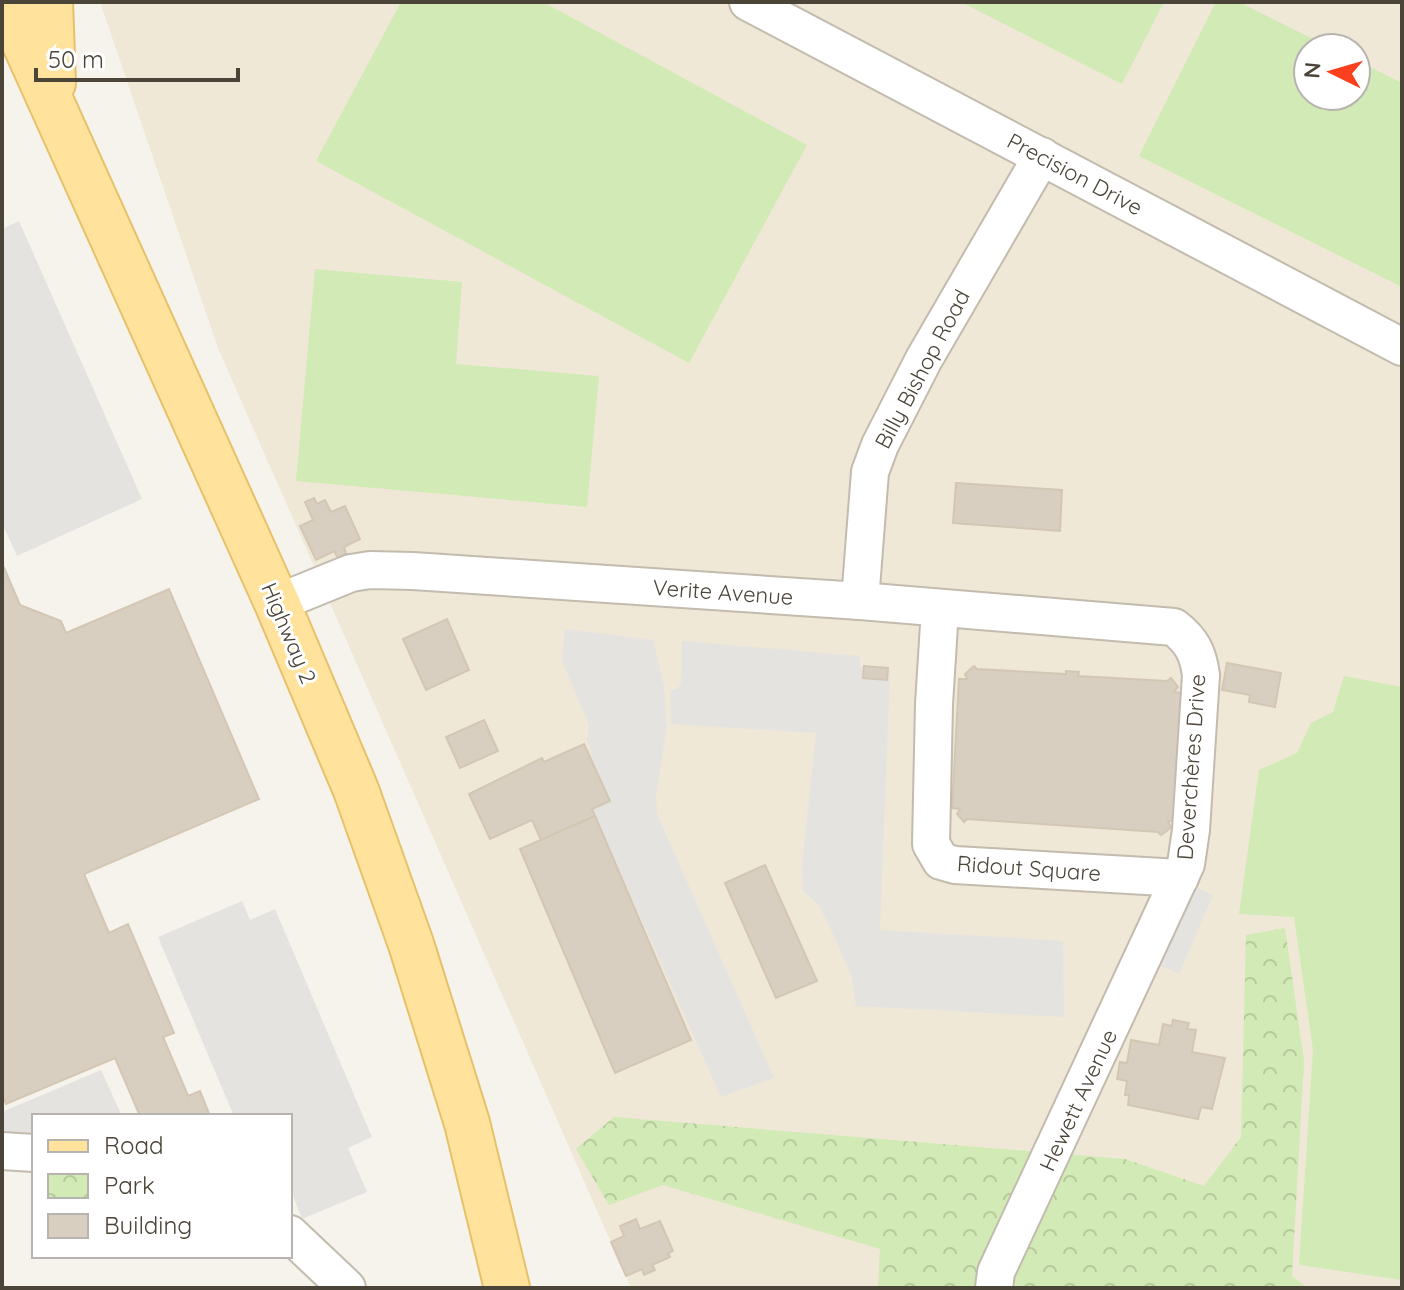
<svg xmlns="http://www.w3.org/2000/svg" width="1404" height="1290" font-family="Quicksand,sans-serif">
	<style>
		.education { fill: #efe8d6; fill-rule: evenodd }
		.grass { fill: #d2eab5 }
		.park { fill: url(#park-crowns) }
		.parking { fill: #e5e3e0 }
		.building { fill: #d8cfc1; stroke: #d3c7b4; stroke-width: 2 }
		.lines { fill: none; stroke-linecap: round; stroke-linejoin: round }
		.minor-casing { stroke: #c2bbae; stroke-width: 40 }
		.major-casing { stroke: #e6c16a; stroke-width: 48 }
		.minor { stroke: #fff; stroke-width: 36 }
		.major { stroke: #ffe39c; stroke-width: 44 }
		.labels { text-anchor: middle; stroke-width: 6; stroke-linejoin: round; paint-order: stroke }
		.street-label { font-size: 22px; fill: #4b4439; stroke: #fff }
	</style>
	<defs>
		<pattern id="park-crowns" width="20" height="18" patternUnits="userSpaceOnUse" patternTransform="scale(2)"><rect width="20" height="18" fill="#d2eab5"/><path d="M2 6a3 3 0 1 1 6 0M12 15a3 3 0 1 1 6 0" fill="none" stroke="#b6ca9c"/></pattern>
	</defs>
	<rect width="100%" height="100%" fill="#f6f3ec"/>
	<path class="education" d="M100,2H1402V1288H631L218,348ZM1308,48H1356V96H1308Z"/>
	<g class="grass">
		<polygon points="401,2 543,2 807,145 689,363 316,161"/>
		<polygon points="961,2 1164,2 1122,84"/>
		<polygon points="1216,2 1239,2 1331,48 1308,48 1308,96 1356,96 1356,60 1402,83 1402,287 1139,156"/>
		<polygon points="315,269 462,282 456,364 599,376 587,507 296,481"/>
		<polygon points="1344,676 1402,687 1402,1280 1299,1265 1313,1050 1294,917 1239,914 1259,770 1297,753 1311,723 1333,712"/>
	</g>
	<polygon class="park" points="1285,928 1304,1061 1292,1276 1308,1288 878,1288 880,1249 663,1185 609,1205 576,1149 614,1117 1125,1159 1204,1186 1241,1137 1246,935"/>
	<g class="parking">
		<polygon points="19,221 142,499 17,556 2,523 2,229"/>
		<polygon points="565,629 653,640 664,686 667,725 656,796 657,814 774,1078 721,1097 592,809 609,800 589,754 592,752 587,740 589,725 562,661"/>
		<polygon points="682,641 860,656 860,667 890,670 880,930 1063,941 1064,1017 856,1006 852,977 832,932 818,904 803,891 802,865 816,733 671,724 670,690 677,689 681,684"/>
		<polygon points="1191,885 1213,895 1179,974 1157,964"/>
		<polygon points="242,901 250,920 275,909 372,1137 348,1148 367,1192 302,1219 293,1196 290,1197 290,1116 234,1116 158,937"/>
		<polygon points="101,1070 122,1116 34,1116 34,1169 2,1168 2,1112"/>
	</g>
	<g class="building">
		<polygon points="956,483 1062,490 1060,531 953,523"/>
		<polygon points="314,498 317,504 325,500 331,512 345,506 360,539 344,547 346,553 338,558 334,551 316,560 300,526 313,520 305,502"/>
		<polygon points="2,563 20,605 61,621 66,633 169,589 258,797 259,799 84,874 109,933 128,924 174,1033 163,1037 186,1091 188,1096 200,1091 210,1116 140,1116 115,1058 6,1104 2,1094"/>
		<polygon points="447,619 469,670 426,690 403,639"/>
		<polygon points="1227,663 1281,673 1275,707 1249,702 1250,695 1222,690"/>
		<polygon points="864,666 888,668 887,680 863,678"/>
		<polygon points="974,666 977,669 1066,674 1066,671 1079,672 1078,676 1167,681 1171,678 1178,687 1174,692 1182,693 1175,821 1168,821 1171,828 1161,835 1158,832 967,819 964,822 957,814 960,809 952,808 959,679 967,679 965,674"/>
		<polygon points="484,720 498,751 460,768 446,737"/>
		<polygon points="584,744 610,801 592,809 595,816 541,840 532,820 490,839 469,794 542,758 544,762"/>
		<polygon points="595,816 691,1040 615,1073 520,849"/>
		<polygon points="765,865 817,981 776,998 725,883"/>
		<polygon points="1173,1020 1189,1023 1187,1029 1196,1030 1192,1052 1225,1058 1212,1109 1201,1107 1198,1119 1128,1105 1129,1095 1125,1095 1127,1081 1117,1079 1120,1062 1127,1063 1131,1040 1159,1045 1163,1024 1172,1026"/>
		<polygon points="636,1219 640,1229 660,1221 673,1251 668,1253 670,1257 652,1265 655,1270 644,1275 642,1269 626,1276 611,1242 624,1236 620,1226"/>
	</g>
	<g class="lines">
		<g class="minor-casing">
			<g id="minor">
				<polyline points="748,2 1402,347"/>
				<polyline points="860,601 870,472 880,445 924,359 1042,156"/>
				<path d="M277,603L351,573L370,570L413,571L860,601L1174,627C1192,641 1198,653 1201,675L1191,830L1186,864L996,1272L994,1288"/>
				<polyline points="940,609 934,704 931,844 941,861 955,865 1180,878"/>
				<polyline points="2,1151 34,1153"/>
				<polyline points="290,1234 347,1288"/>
			</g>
		</g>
		<g class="major-casing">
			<g id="major">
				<polyline points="6,2 277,603 356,790 411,944 467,1123 507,1288"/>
				<polyline points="50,2 53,83"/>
			</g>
		</g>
		<use href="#minor" class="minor"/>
		<use href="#major" class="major"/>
	</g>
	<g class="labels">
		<g class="street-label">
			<text transform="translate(1075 174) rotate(28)" y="8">Precision Drive</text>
			<text transform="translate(922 369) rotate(-62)" y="8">Billy Bishop Road</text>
			<text transform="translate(723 592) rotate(4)" y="8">Verite Avenue</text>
			<text transform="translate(289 633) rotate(67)" y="8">Highway 2</text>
			<text transform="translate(1191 767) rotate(-86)" y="8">Deverchères Drive</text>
			<text transform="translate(1029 868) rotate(4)" y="8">Ridout Square</text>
			<text transform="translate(1078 1100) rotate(-65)" y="8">Hewett Avenue</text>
		</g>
	</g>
	<rect width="1404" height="1290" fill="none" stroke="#4b4439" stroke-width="8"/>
	<rect x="32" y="1114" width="260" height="144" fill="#ffffff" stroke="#b7b4b0" stroke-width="2"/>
	<rect x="48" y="1140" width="40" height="12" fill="#ffe39c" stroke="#b7b4b0" stroke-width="2"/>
	<text x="104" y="1154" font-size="24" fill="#4b4439">Road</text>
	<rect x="48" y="1174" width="40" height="24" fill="url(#park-crowns)" stroke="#b7b4b0" stroke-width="2"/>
	<text x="104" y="1194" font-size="24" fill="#4b4439">Park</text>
	<rect x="48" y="1214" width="40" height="24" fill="#d8cfc1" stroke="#b7b4b0" stroke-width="2"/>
	<text x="104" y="1234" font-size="24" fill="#4b4439">Building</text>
	<g transform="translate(1332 72) rotate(275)"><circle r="38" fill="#ffffff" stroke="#b7b4b0" stroke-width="2"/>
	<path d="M0-6L14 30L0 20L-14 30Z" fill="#fc3f1d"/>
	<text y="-12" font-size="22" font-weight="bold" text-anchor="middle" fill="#4b4439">N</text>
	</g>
	<path d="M36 68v12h202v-12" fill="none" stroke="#4b4439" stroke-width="4"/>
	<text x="48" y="68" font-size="24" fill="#4b4439" stroke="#ffffff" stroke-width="6" paint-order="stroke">50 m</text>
</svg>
